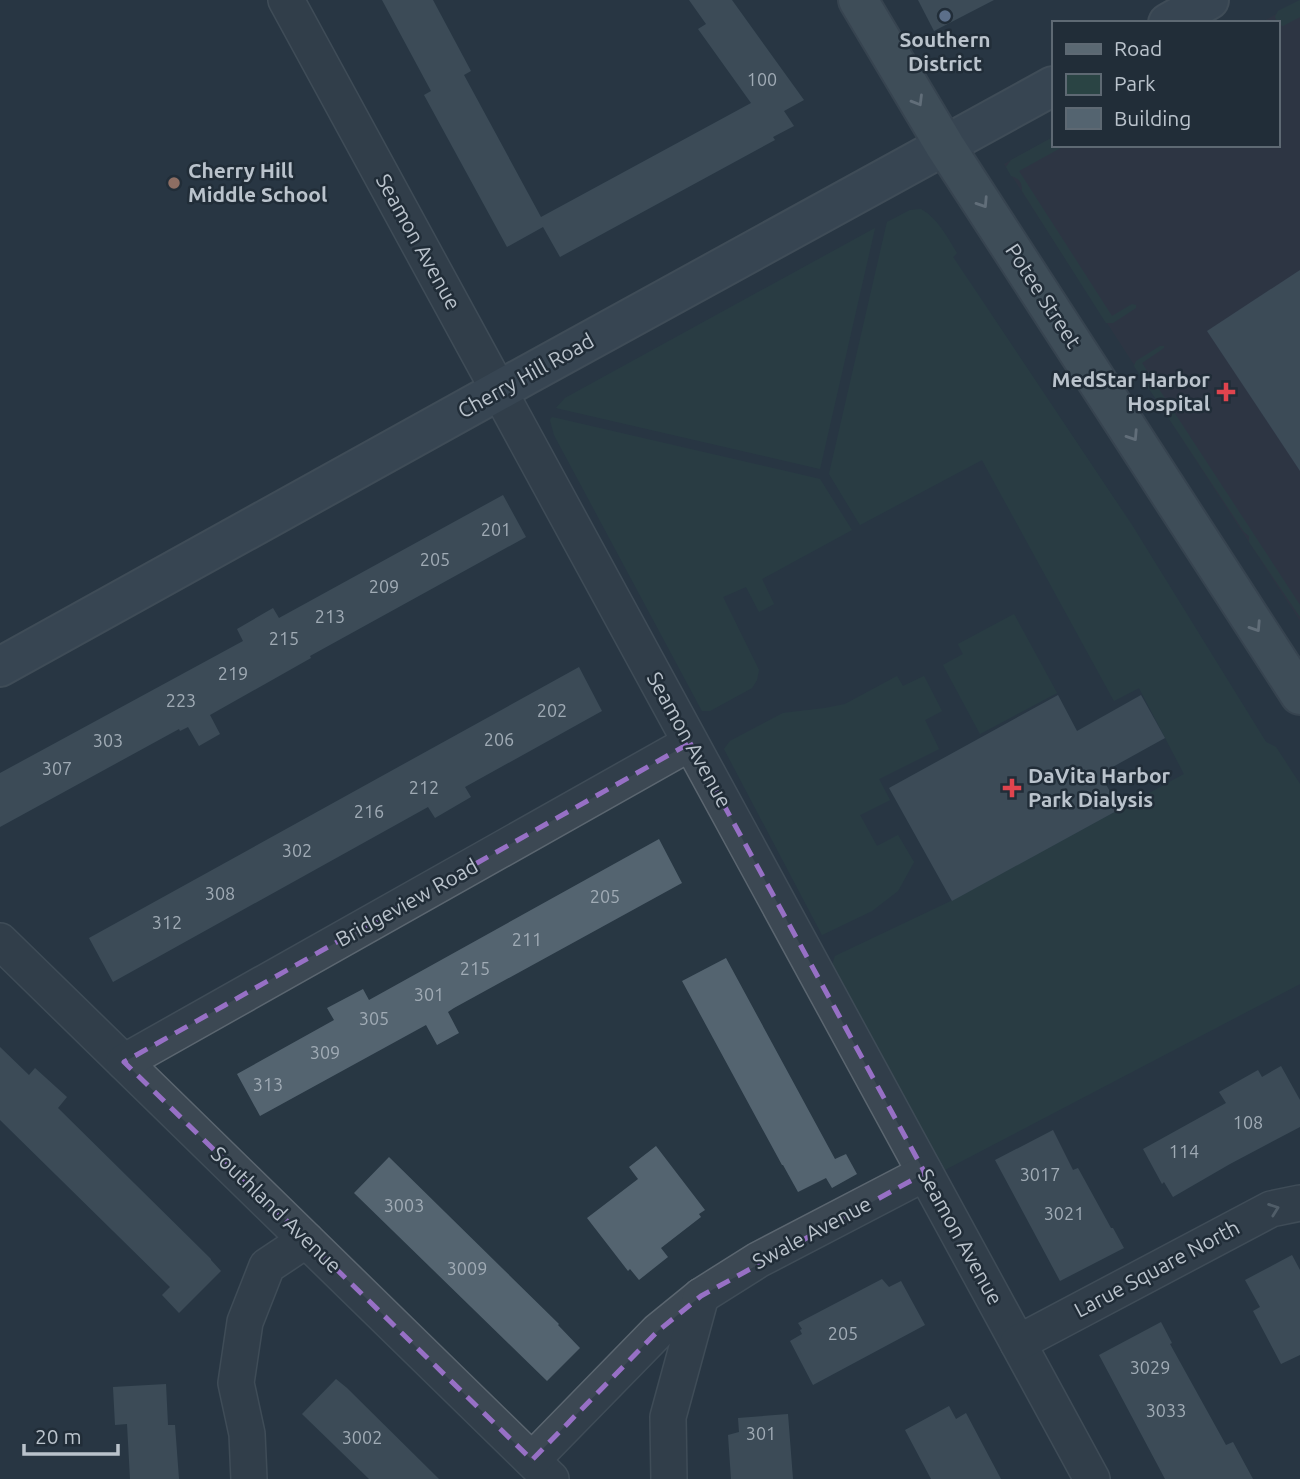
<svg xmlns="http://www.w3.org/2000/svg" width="1300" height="1479" font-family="Ubuntu,sans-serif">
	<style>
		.medical { fill: #343444 }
		.green { fill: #2a4444 }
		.building { fill: #546470 }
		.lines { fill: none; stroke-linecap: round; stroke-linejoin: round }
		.street-casing { stroke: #5b6670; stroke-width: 38 }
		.secondary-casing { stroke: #5b6670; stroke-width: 42 }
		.primary-casing { stroke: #49545f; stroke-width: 42 }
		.street { stroke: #3c4853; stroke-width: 35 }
		.secondary { stroke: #4a5865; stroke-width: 38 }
		.primary { stroke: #5a6872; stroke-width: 38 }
		.oneway { stroke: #a7b1ba }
		.oneway2 { stroke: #818c96 }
		.marked { fill: none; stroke: #9770c5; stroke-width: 5; stroke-dasharray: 14 9; stroke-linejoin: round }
		.service-dot { fill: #5c6f8a; stroke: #212d38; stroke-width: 2.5 }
		.education-dot { fill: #8d6e63; stroke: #212d38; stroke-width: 2.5 }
		.health-dot { fill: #e0444e; stroke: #212d38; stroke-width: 2.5 }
		.labels { text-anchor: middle; stroke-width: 5; stroke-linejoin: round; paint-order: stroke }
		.number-label { font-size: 18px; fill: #a0abb5 }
		.poi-label { font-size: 21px; font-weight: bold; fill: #bac3cc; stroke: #212d38; text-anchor: start }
		.street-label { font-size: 21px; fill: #bac3cc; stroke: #212d38 }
	</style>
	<rect width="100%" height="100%" fill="#283743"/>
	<polygon class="medical" points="1300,1 1300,621 1004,164 1053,137 1053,145 1277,145 1277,23 1260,23"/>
	<g class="green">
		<polygon points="1300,0 1300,17 1283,26 1278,24 1275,17 1278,11"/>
		<path d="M1053,137V145H1066L1019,171L1112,316L1132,304L1136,305V308L1113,323H1106L1022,191C1022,182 1020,179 1011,176L1006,167L1011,160Z"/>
		<path d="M921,209C938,219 947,237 957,253L953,257L1132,525L1266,742L1276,747L1300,784V984L941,1172L832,965L835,956L953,900L1184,774L1139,688L1114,701L982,460L860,525L829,474L887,222L910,210Z"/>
		<polygon points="875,228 820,469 556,408 565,398"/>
		<polygon points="1160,346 1164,346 1164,348 1142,363 1300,605 1300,617 1249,542 1249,536 1244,532 1134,366 1136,361"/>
		<polygon points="552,417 820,479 852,530 762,579 774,604 759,612 746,587 723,597 759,670 757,680 752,688 710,711 702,711 554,435 550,420"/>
		<polygon points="1014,614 1057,693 980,734 943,665 963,654 958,644"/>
		<polygon points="897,676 903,686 924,676 942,711 925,720 939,749 879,779 890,800 860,815 877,846 898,835 914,862 898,891 872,911 822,935 724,749 730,741 783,713 825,708 845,704"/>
	</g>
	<g class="building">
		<polygon points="382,0 433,0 471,71 464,75 541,217 751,103 698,29 706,24 689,0 732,0 804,100 784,111 794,126 773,137 775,140 560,257 543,227 507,247 424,95 431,91"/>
		<polygon points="918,0 994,0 934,31"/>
		<polygon points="1300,270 1300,471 1207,331"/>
		<polygon points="503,495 526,537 310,656 311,658 210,715 220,734 199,746 188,727 180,731 179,729 0,827 0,773 243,641 237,629 273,608 279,618"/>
		<polygon points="579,667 602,711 465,787 471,797 435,818 428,807 113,982 89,938"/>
		<polygon points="1058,695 1077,731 1141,695 1165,738 1100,774 1120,809 952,901 889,788"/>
		<polygon points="659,839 682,883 454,1008 448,1012 459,1033 437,1045 426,1025 260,1116 237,1074 334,1020 327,1008 363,989 369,1000"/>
		<polygon points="726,958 835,1159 846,1154 857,1174 832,1188 826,1178 798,1192 783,1165 782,1165 682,981"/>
		<polygon points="0,1047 29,1075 35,1068 67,1097 58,1108 211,1259 211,1260 221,1271 179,1313 162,1295 170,1287 0,1120"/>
		<polygon points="1281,1066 1300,1100 1300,1127 1230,1164 1173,1197 1164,1182 1162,1184 1143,1149 1226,1103 1219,1092 1258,1070 1262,1077"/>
		<polygon points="1053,1130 1073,1170 1078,1168 1111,1228 1113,1228 1124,1248 1060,1281 995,1160"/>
		<polygon points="656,1146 705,1210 699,1214 701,1217 661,1248 668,1257 639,1280 630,1269 628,1271 587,1218 638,1179 629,1167"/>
		<polygon points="389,1157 559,1324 558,1325 580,1348 547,1381 354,1193"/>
		<polygon points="1292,1255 1300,1270 1300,1355 1281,1364 1253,1311 1260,1307 1245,1280"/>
		<polygon points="882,1279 889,1287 901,1281 925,1325 813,1385 790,1341 802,1334 800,1330 802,1329 798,1323"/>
		<polygon points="1161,1322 1172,1343 1170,1344 1226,1445 1233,1442 1253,1479 1165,1479 1099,1355"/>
		<polygon points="336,1379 347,1388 439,1479 369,1479 302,1414"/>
		<polygon points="166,1384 168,1425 175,1425 179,1479 130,1479 127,1424 115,1425 113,1387"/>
		<polygon points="949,1406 956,1419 966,1413 1001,1479 931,1479 905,1430"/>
		<polygon points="788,1414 793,1479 731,1479 728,1435 739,1432 738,1418"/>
	</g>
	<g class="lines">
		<g class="street-casing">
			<g id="street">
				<polyline points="286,0 1092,1479"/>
				<polyline points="0,941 551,1479"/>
				<polyline points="124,1062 690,743"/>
				<polyline points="1018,1343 1271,1209 1300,1203"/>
				<polyline points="532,1460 658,1331 701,1296 758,1260 925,1173"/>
				<polyline points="249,1479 247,1434 236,1383 245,1322 267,1266 306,1240"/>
				<polyline points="669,1479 668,1417 701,1296"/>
			</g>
		</g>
		<g class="secondary-casing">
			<g id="secondary">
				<polyline points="1168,23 1209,0"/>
				<polyline points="0,667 525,376 1053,86"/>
			</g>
		</g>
		<g class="primary-casing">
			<polyline id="primary" points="858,0 945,146 1300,695"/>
		</g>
		<use href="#street" class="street"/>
		<use href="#secondary" class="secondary"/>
		<use href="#primary" class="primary"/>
	</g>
	<defs><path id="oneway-chevron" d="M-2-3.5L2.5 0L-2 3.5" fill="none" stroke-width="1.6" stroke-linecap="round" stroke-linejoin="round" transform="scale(1.75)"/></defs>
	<g class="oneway">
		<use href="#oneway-chevron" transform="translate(918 101) rotate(59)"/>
		<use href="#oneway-chevron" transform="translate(983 203) rotate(57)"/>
		<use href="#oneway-chevron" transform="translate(1133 436) rotate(57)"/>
		<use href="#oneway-chevron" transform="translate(1256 627) rotate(57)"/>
	</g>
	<use class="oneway2" href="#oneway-chevron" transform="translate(1274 1209) rotate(-20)"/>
	<path d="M0 0H1300V1479H0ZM690,743L925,1173L701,1296L658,1331L532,1460L124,1062Z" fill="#283743" fill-opacity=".55" fill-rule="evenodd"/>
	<path class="marked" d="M690,743L925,1173L701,1296L658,1331L532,1460L124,1062Z"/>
	<circle class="service-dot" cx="945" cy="16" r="7"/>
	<circle class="education-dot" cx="174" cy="183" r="7"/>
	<g class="health-dot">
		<path d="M1222.5 381.5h7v7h7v7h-7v7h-7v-7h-7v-7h7z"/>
		<path d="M1008.5 777.5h7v7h7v7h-7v7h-7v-7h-7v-7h7z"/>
	</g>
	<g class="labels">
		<g class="number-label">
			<text x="762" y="86">100</text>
			<text x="496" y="536">201</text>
			<text x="435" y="566">205</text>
			<text x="384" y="593">209</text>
			<text x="330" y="623">213</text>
			<text x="284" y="645">215</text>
			<text x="233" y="680">219</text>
			<text x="181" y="707">223</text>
			<text x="552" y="717">202</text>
			<text x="499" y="746">206</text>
			<text x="108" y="747">303</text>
			<text x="57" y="775">307</text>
			<text x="424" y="794">212</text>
			<text x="369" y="818">216</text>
			<text x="297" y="857">302</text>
			<text x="220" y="900">308</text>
			<text x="605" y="903">205</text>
			<text x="167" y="929">312</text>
			<text x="527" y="946">211</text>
			<text x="475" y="975">215</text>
			<text x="429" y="1001">301</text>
			<text x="374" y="1025">305</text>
			<text x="325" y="1059">309</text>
			<text x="268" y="1091">313</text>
			<text x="1248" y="1129">108</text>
			<text x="1184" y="1158">114</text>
			<text x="1040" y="1181">3017</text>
			<text x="404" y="1212">3003</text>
			<text x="1064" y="1220">3021</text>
			<text x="467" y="1275">3009</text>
			<text x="843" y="1340">205</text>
			<text x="1150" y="1374">3029</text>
			<text x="1166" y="1417">3033</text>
			<text x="761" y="1440">301</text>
			<text x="362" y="1444">3002</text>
		</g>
		<g class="poi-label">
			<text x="945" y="47" text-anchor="middle">Southern<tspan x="945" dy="24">District</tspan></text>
			<text x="188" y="178">Cherry Hill<tspan x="188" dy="24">Middle School</tspan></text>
			<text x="1210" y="387" text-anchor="end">MedStar Harbor<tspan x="1210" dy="24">Hospital</tspan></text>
			<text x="1028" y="783">DaVita Harbor<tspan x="1028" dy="24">Park Dialysis</tspan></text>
		</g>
		<g class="street-label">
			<text transform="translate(418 242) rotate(61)" y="7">Seamon Avenue</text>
			<text transform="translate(1043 296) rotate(57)" y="7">Potee Street</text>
			<text transform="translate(526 376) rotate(-29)" y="7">Cherry Hill Road</text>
			<text transform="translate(689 740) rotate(61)" y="7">Seamon Avenue</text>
			<text transform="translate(407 903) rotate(-29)" y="7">Bridgeview Road</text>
			<text transform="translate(276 1210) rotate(44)" y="7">Southland Avenue</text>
			<text transform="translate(812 1233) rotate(-28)" y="7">Swale Avenue</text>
			<text transform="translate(960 1237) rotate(61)" y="7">Seamon Avenue</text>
			<text transform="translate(1157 1269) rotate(-28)" y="7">Larue Square North</text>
		</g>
	</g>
	<rect x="1052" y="21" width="228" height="126" fill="#212d38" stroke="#5e6973" stroke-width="2"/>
	<rect x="1066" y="44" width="35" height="10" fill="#5a6872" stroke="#5e6973" stroke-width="2"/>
	<text x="1114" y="56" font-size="21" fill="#bac3cc">Road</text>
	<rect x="1066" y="74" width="35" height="21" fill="#2a4444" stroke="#5e6973" stroke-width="2"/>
	<text x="1114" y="91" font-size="21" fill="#bac3cc">Park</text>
	<rect x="1066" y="108" width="35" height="21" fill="#546470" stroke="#5e6973" stroke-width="2"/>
	<text x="1114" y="126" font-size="21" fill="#bac3cc">Building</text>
	<path d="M24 1444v10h94v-10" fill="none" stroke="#bac3cc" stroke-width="3.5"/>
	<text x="35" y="1444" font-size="21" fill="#bac3cc" stroke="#212d38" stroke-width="5" paint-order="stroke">20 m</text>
</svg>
